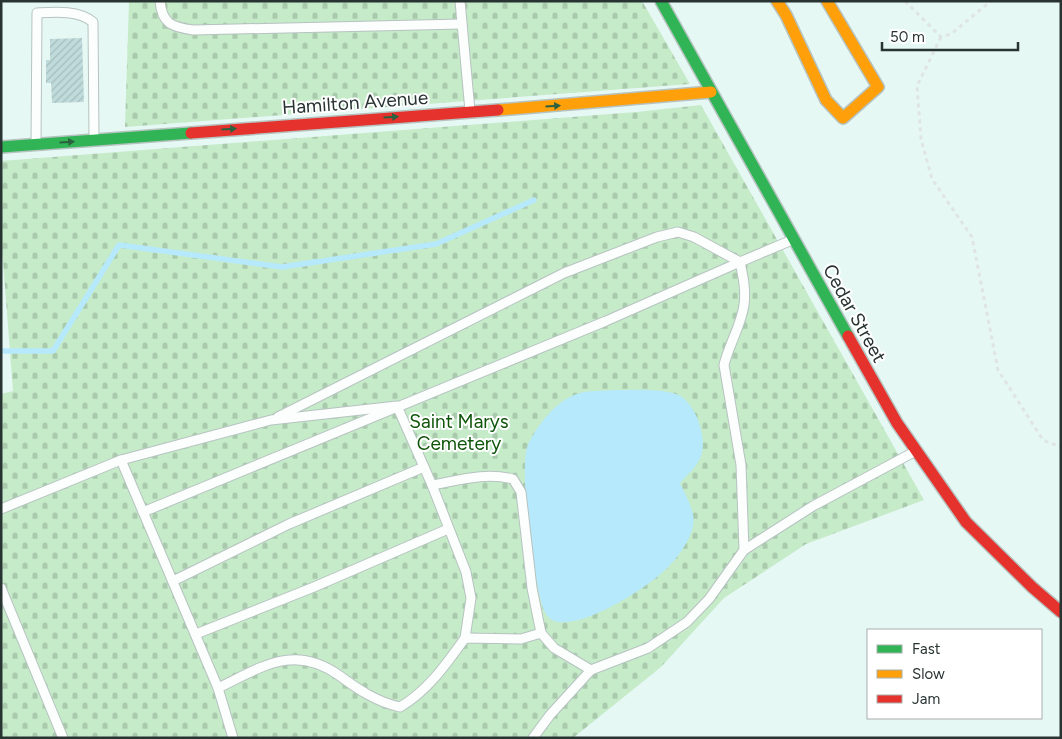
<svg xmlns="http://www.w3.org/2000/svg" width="1062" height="739" font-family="Figtree,sans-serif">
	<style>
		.cemetery { fill: url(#cemetery-stones) }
		.water { fill: #b6e9fc }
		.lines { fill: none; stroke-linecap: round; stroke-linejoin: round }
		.stream { stroke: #b6e9fc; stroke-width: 5.5 }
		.building { fill: url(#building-hatch) }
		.lane-casing { stroke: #b6c3c0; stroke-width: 11 }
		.fast-casing { stroke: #b6c3c0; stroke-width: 14 }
		.slow-casing { stroke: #b6c3c0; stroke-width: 14 }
		.jam-casing { stroke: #b6c3c0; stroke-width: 14 }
		.path { stroke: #dfe4e4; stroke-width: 3; stroke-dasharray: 4 4; stroke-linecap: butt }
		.lane { stroke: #fbfefd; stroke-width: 9 }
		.fast { stroke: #30b455; stroke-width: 11 }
		.slow { stroke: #ff9f0a; stroke-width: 11 }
		.jam { stroke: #e5322d; stroke-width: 11 }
		.oneway { fill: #2b613e }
		.labels { text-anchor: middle; stroke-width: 4; stroke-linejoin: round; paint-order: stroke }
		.street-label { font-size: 19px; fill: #283432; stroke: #fff }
		.park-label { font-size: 19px; fill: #0e5509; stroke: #fff }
	</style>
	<defs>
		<pattern id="cemetery-stones" width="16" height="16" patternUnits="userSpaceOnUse" patternTransform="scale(1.25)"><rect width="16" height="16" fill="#c6ebc9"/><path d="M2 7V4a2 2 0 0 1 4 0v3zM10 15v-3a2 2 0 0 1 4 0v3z" fill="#aacaad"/></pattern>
		<pattern id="building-hatch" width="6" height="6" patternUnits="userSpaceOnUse" patternTransform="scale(1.25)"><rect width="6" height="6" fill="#c0dbdb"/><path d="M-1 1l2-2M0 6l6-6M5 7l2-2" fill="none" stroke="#a5bdbc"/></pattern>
	</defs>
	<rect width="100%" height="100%" fill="#e6f8f4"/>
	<g class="cemetery">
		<polygon points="129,1 642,1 690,84 125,127"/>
		<polygon points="701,105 924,500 806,544 724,598 661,667 573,738 1,738 1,394 13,391 1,235 1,161 636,112"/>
	</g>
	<path class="water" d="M615,390C634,390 657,388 676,394C695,400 708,438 701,456C697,467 687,475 680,483C685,494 691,504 693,515C697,533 678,558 665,570C645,589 582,630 554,621C549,619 546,614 544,610C534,585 518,467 528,445C537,425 556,401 577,394C588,390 603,391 615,390Z"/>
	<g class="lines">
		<polyline class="stream" points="1,351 53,351 119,245 282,267 436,244 534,200"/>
	</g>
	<polygon class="building" points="82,38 84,102 52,103 51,83 46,83 46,60 50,60 50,39"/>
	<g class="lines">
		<g class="lane-casing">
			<g id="lane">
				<path d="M160,1C162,24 172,27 193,30L462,24"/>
				<polyline points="460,1 470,111"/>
				<path d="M36,144L37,13C55,12 78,10 93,22L94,137"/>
				<polyline points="278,417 564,273 657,237 678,232 694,237 740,262 792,240"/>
				<polyline points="121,460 218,688 233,738"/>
				<polyline points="1,509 121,460 271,420 397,406 432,485 466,572 471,598 465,638"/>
				<path d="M143,512L606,321L740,262C743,276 746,290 744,305C741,326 729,344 724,365L741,465L744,550L709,599L687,622L648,648L591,670L554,648L541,633L532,588L521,492L513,479C486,472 460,480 432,485"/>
				<polyline points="744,550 813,506 914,452"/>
				<polyline points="173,581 289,524 424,467"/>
				<polyline points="1,588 63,738"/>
				<polyline points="196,634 314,587 448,529"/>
				<path d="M218,688C262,667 294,643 340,676C359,690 377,702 400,707C428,691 447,663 465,638L521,639L541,633"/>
				<polyline points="533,738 550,715 591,670"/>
			</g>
		</g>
		<g class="fast-casing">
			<g id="fast">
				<polyline points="661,1 848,336"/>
				<polyline points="1,147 191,133"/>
			</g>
		</g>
		<g class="slow-casing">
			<g id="slow">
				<polyline points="777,1 786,15 826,100 843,118 878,87 827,1"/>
				<polyline points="498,110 711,92"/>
			</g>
		</g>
		<g class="jam-casing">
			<g id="jam">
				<polyline points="191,133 498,110"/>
				<polyline points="848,336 897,423 966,522 1032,587 1061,612"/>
			</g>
		</g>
		<g class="path">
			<polyline points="905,1 941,37 951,34 991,1"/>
			<polyline points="941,37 917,86 921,139 932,179 972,237 998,370 1043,440 1061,447"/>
		</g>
		<use href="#lane" class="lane"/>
		<use href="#fast" class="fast"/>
		<use href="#slow" class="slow"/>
		<use href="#jam" class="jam"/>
	</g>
	<defs><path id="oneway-solid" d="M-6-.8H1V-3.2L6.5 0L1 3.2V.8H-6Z" transform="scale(1.25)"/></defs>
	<g class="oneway">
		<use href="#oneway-solid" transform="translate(553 106) rotate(-4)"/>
		<use href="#oneway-solid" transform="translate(391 117) rotate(-4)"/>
		<use href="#oneway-solid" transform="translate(229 129) rotate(-4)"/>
		<use href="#oneway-solid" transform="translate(67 142) rotate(-4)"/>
	</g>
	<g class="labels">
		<g class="street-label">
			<text transform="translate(355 102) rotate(-4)" y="7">Hamilton Avenue</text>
			<text transform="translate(855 313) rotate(61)" y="7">Cedar Street</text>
		</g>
		<g class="park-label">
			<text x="459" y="428">Saint Marys<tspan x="459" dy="22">Cemetery</tspan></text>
		</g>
	</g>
	<rect width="1062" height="739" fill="none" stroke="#283432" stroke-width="5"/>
	<rect x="867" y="629" width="175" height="90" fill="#ffffff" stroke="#a9aead"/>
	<rect x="877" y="645" width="25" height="8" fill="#30b455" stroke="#a9aead"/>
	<text x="912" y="654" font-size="15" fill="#283432">Fast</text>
	<rect x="877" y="670" width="25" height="8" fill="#ff9f0a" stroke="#a9aead"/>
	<text x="912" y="679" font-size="15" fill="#283432">Slow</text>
	<rect x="877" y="695" width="25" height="8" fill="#e5322d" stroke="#a9aead"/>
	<text x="912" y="704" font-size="15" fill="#283432">Jam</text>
	<path d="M882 42v8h136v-8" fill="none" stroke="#283432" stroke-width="2.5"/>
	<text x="890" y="42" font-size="15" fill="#283432" stroke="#ffffff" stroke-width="4" paint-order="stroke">50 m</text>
</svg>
